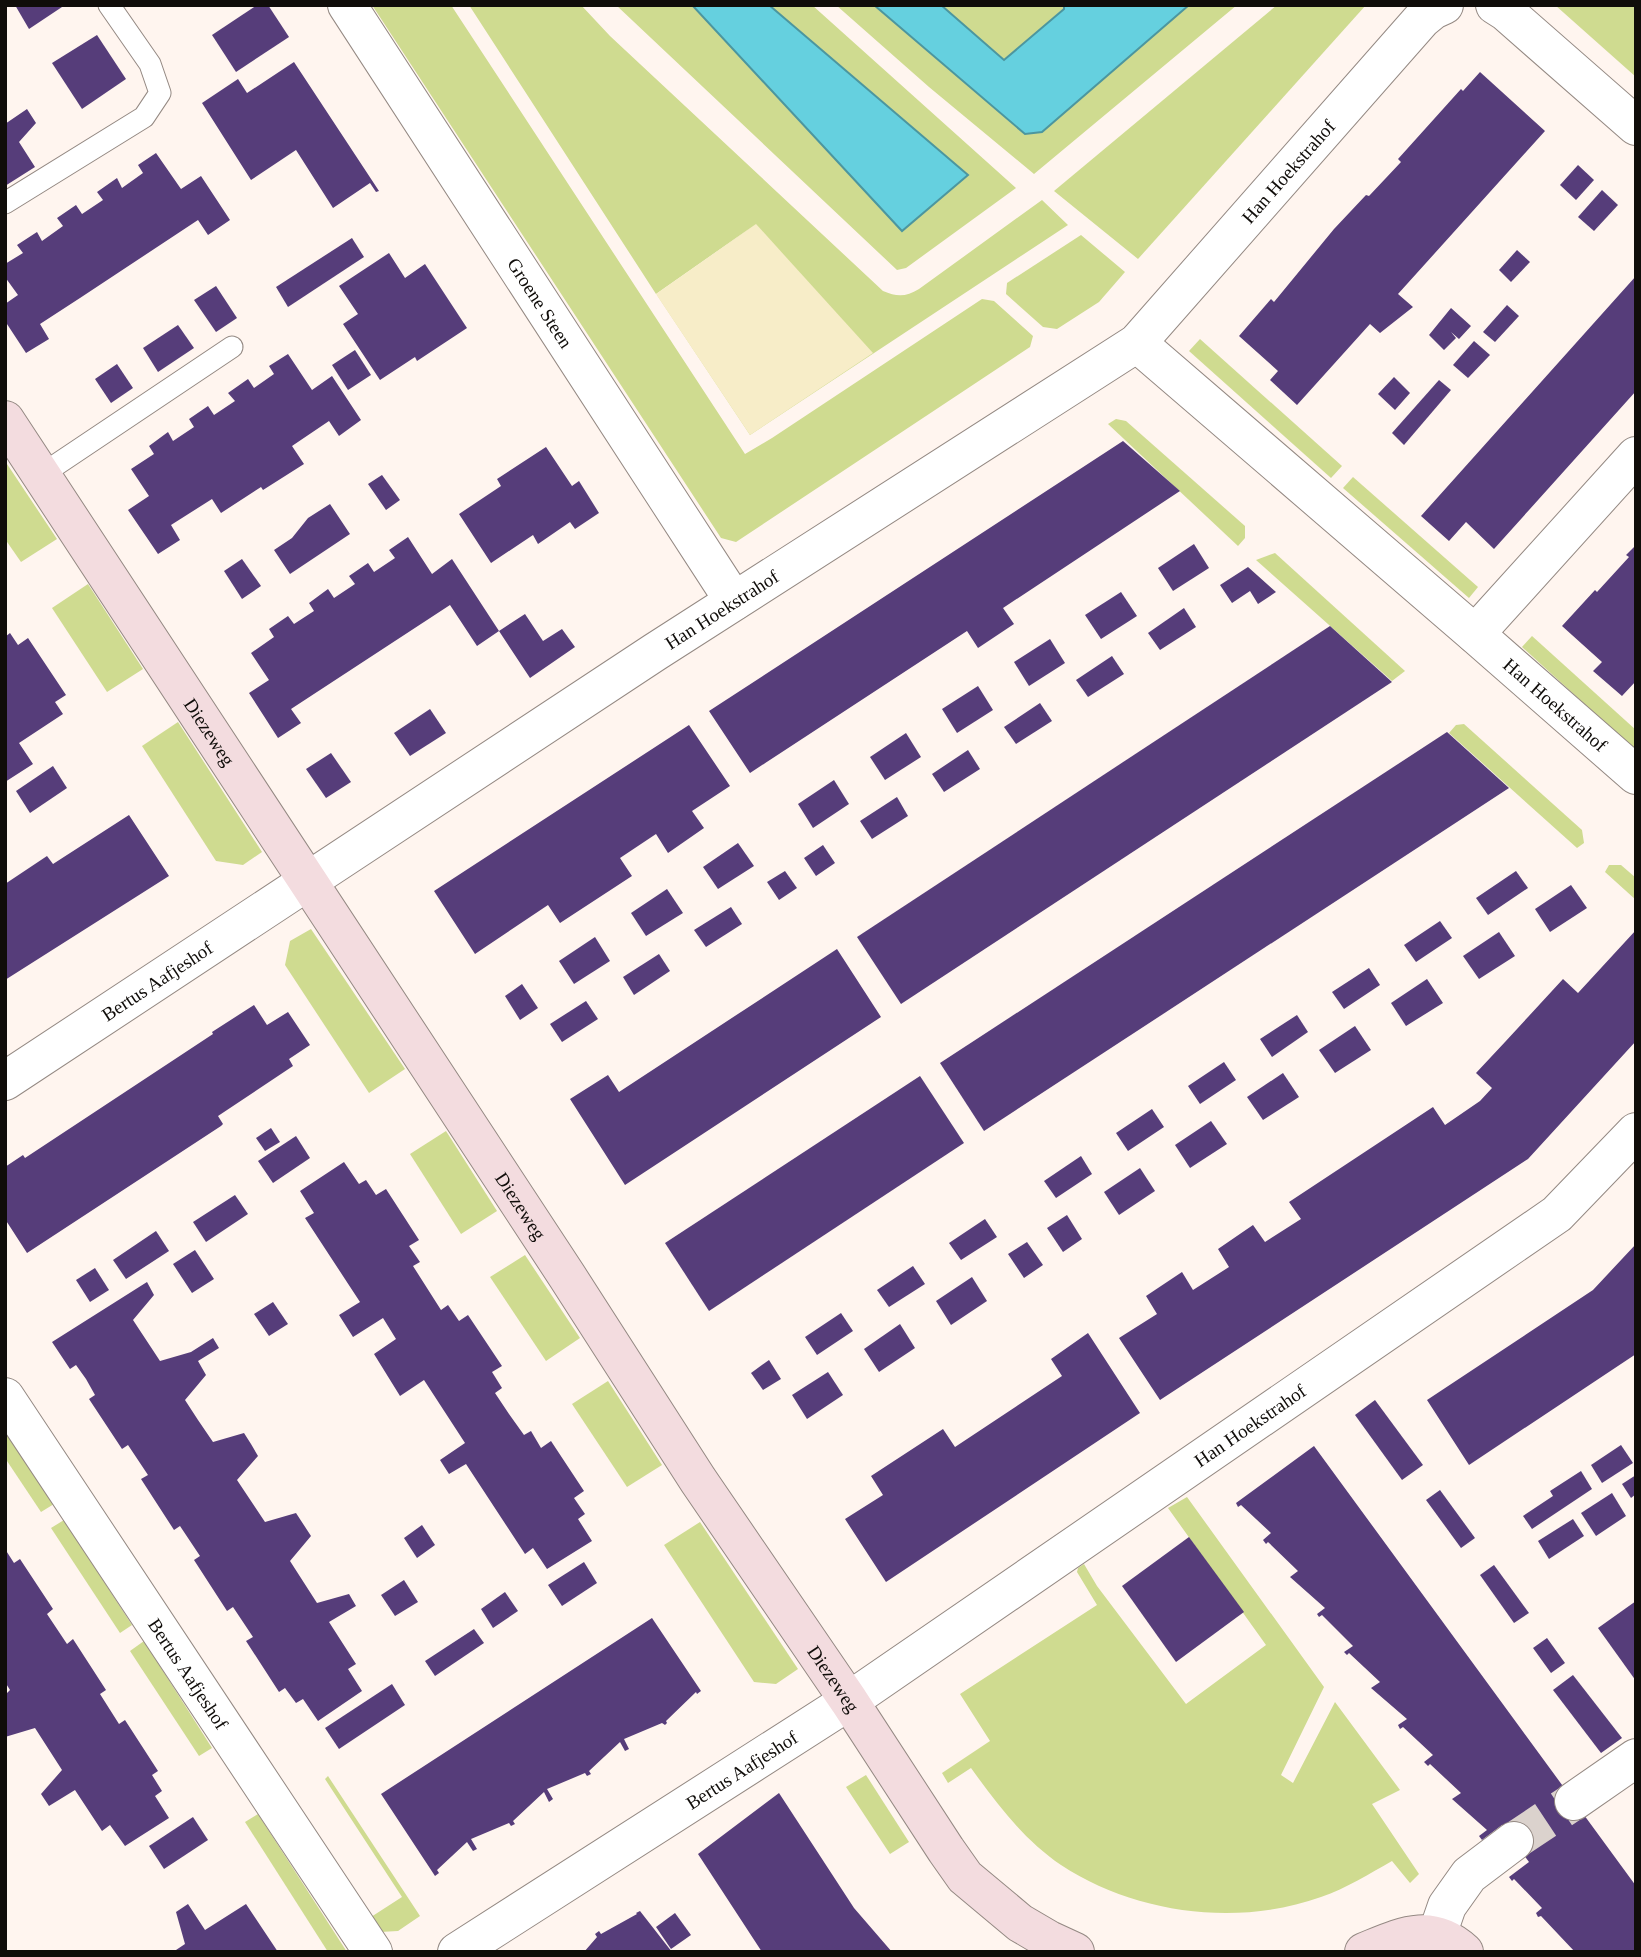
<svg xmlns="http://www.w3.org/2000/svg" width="1641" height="1957" font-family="'Times New Roman',serif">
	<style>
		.green { fill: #cfdb90 }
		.sand { fill: #f7edc8 }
		.water { fill: #65d0df; stroke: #4c969f; stroke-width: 2 }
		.building { fill: #563d7a }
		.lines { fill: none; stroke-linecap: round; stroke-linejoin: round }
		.street-tunnel { stroke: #dbd2cd; stroke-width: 38; stroke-dasharray: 38 19; stroke-linecap: butt }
		.lane-casing { stroke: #948983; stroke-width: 23 }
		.street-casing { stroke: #948983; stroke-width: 40 }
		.secondary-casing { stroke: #948983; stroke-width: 40 }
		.lane { stroke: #fff; stroke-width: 21 }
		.street { stroke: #fff; stroke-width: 38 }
		.secondary { stroke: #f3dcdf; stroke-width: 38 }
		.labels { text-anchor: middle; stroke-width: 7; stroke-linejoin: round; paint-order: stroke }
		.street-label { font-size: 19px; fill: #100d0a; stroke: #fff5ef }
	</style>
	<rect width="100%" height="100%" fill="#fff5ef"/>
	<g class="green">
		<polygon points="372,5 451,5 745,454 772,438 982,299 994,301 1033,336 1030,347 736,542 721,538"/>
		<path d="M469,5H581L610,36L883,291C897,297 906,297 919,289L1042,200L1068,225L750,435L657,295L756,224L656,294Z"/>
		<polygon points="616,5 692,5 902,231 968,175 769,5 812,5 1016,188 906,268 897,270"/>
		<polygon points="836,5 874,5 1026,134 1042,132 1189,5 1237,5 1034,174 929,87"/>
		<polygon points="941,5 1064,5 1064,8 1004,61"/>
		<polygon points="1277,5 1366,5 1138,259 1054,191"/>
		<polygon points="1555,5 1636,5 1636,77"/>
		<polygon points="1081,235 1125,272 1099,302 1057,329 1043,327 1006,294 1007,283"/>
		<polygon points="1200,339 1342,466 1331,478 1189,351"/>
		<polygon points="1116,419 1126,421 1245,526 1245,538 1238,546 1108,424"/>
		<polygon points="5,461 57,539 21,562 5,539"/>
		<polygon points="1353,477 1478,587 1469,598 1343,488"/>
		<polygon points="1275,553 1405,671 1392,681 1256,560"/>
		<polygon points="88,584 143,669 107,692 52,608"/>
		<polygon points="1532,636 1636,730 1636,751 1522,647"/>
		<polygon points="178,722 262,852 243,865 216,861 142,746"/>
		<polygon points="1464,724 1582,830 1584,843 1577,848 1449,733 1456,725"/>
		<polygon points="1609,865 1621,865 1636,878 1636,900 1605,872"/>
		<polygon points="311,929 405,1069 369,1093 285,965 290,941"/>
		<polygon points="446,1131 497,1211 461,1234 410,1154"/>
		<polygon points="525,1255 580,1338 546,1361 490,1277"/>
		<polygon points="608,1381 662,1465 627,1487 572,1404"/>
		<polygon points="5,1430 54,1504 41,1512 5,1458"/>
		<path d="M1187,1497L1324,1687L1281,1775L1293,1783L1335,1702L1400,1790L1372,1804L1419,1874L1410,1883L1392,1861C1369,1874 1347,1888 1321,1897C1238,1927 1135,1914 1061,1865C1024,1840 997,1804 971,1768L948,1783L942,1773L990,1741L960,1694L1097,1605L1077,1572L1078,1568L1084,1564L1097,1586L1186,1704L1266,1645L1168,1508Z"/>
		<polygon points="64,1520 132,1625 120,1633 51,1528"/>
		<polygon points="700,1522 798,1669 776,1684 754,1682 664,1545"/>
		<polygon points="144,1641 212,1748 199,1756 130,1651"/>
		<polygon points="866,1775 909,1842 890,1854 846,1787"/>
		<polygon points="328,1776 420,1916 398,1931 380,1932 371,1917 402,1897 325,1779"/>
		<polygon points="258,1814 347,1952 328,1952 245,1822"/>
	</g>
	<polygon class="sand" points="756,224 873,353 750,435 656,294"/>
	<g class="water">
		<polygon points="692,5 769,5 968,175 902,231"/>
		<polygon points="874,5 941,5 1004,60 1064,9 1064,5 1189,5 1042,132 1025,134"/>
	</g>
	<g class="building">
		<polygon points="15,5 65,5 29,29"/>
		<polygon points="257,5 268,5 289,37 236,72 212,35"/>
		<polygon points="97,35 126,79 82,109 52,63"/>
		<polygon points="294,62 379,191 376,192 370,183 333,208 296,150 251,180 202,103 238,79 247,93"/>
		<polygon points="1480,72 1545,131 1398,294 1413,307 1380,333 1370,324 1297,405 1270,380 1278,371 1239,336 1271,299 1274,302 1334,229 1366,195 1369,196 1401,162 1398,159 1461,89 1463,91"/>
		<polygon points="27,109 36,123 19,142 35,167 5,186 5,124"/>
		<polygon points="156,153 181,189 201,176 230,220 208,235 198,220 80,298 40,324 49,339 26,353 5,321 5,304 18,295 5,277 5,264 23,253 17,245 37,232 42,241 63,226 57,218 76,205 82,214 103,200 97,192 117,178 122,188 143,173 138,165"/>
		<polygon points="1578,165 1594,180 1576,200 1560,185"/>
		<polygon points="1602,190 1618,205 1594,231 1578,217"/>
		<polygon points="352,238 364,257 288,307 276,287"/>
		<polygon points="1517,250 1530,262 1511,282 1499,270"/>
		<polygon points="389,253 405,278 425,264 467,328 417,361 415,357 380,380 343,324 358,314 339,286"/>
		<polygon points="1636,276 1636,391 1494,549 1466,522 1449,541 1421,516"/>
		<polygon points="216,286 237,318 216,332 194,300"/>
		<polygon points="1507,305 1519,316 1495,342 1483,332"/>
		<polygon points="1451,308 1471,326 1459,339 1451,332 1456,338 1444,350 1429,335"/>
		<polygon points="178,325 194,348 158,372 143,348"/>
		<polygon points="1474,341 1490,355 1468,378 1453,365"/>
		<polygon points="355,350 371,375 348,390 332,365"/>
		<polygon points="288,354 312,390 332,376 361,420 339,436 329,421 292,446 304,464 263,490 261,487 221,513 212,499 171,525 180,540 158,554 128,510 149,496 131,469 154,454 149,446 168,432 173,441 194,427 189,419 208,406 214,415 235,401 228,393 248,379 254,388 274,374 269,366"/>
		<polygon points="117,364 133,388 111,403 95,379"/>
		<polygon points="1394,377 1410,393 1395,410 1378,394"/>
		<polygon points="1439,380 1451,390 1404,445 1392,433"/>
		<polygon points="1123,441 1180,491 1003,608 1014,624 978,648 967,631 750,773 709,711"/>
		<polygon points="546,447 572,486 579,481 599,513 575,529 570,522 538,544 533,535 491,563 459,514 501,486 497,479"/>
		<polygon points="382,475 400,500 386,510 368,484"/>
		<polygon points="330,504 350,534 290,574 274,550 292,538 308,518"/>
		<polygon points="408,537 432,574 452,559 499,631 525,614 543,641 562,629 575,647 530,678 499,631 477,646 450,605 291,709 301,723 278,738 249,693 269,680 251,653 274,637 269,629 288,616 294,624 314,611 309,603 328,589 334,598 355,584 349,576 368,563 374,572 395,558 389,550"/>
		<polygon points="1194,544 1209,568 1173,591 1158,568"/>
		<polygon points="1636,545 1636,681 1622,696 1593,671 1602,662 1562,626 1595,590 1597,592 1629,557 1626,555"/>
		<polygon points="242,559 261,586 242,599 224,571"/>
		<polygon points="1248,567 1276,592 1258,604 1250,591 1232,603 1220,585"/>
		<polygon points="1121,592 1137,616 1101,639 1085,615"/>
		<polygon points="1184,608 1196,627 1160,650 1148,633"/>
		<polygon points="1330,626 1392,682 901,1004 857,937"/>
		<polygon points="10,633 18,645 28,638 66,695 55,702 63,714 19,743 33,764 5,782 5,637"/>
		<polygon points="1050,639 1065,663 1029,686 1014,662"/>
		<polygon points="1112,656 1124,674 1088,697 1076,680"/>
		<polygon points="978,686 993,710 957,733 942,709"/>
		<polygon points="1040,703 1052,721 1016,744 1004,727"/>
		<polygon points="430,709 446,733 410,756 394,733"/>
		<polygon points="689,725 730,786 692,811 704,828 668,853 656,834 620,858 632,876 560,923 548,905 475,954 434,891"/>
		<polygon points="1447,732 1509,788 984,1131 940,1063"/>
		<polygon points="906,733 921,757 885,780 870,757"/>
		<polygon points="968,750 980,769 944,792 932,774"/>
		<polygon points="331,753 351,782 326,798 306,769"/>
		<polygon points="53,766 67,788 30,813 16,791"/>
		<polygon points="834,780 849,804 813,828 798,804"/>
		<polygon points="897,797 908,816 872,839 860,821"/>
		<polygon points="129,815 169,876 5,980 5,884 47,856 53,864"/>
		<polygon points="738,843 754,866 718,889 703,867"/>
		<polygon points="823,845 835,863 816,876 804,858"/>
		<polygon points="785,871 797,888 779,900 767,882"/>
		<polygon points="1516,871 1528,888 1488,915 1476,898"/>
		<polygon points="1571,885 1587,908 1550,932 1535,909"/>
		<polygon points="667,889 683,913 646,936 631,913"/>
		<polygon points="731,907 742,924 706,947 694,930"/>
		<polygon points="1440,921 1452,938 1416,962 1404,945"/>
		<polygon points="1636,930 1636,1041 1528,1159 1160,1400 1119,1338 1157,1314 1146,1296 1182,1272 1193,1290 1229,1267 1218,1249 1253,1225 1265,1242 1301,1219 1289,1202 1433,1107 1445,1125 1480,1101 1492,1088 1476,1073 1505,1042 1563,979 1578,993"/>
		<polygon points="1499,932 1515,956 1479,979 1463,956"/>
		<polygon points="595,937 610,961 574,984 559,961"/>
		<polygon points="837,949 881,1017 625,1185 570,1099 608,1075 619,1092"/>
		<polygon points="659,954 670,971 634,995 623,977"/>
		<polygon points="1369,968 1380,985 1344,1009 1332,992"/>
		<polygon points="1427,979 1443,1003 1406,1026 1391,1003"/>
		<polygon points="522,984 538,1008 520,1020 505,996"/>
		<polygon points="586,1001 598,1019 562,1042 550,1024"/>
		<polygon points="254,1005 267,1025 288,1012 310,1045 289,1059 293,1066 218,1116 223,1124 221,1126 27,1253 5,1219 5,1167 23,1155 25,1158 213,1034 212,1032"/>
		<polygon points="1297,1015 1308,1032 1272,1057 1260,1039"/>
		<polygon points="1355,1026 1371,1050 1335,1073 1319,1050"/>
		<polygon points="1224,1062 1236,1080 1200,1104 1188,1086"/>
		<polygon points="1283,1073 1299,1097 1263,1120 1247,1097"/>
		<polygon points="920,1076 964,1143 709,1311 665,1243"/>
		<polygon points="1152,1109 1164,1127 1128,1151 1116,1133"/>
		<polygon points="1211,1121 1227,1144 1190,1168 1175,1145"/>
		<polygon points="271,1128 280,1142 265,1151 256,1138"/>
		<polygon points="296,1136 310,1158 273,1183 258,1161"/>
		<polygon points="1081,1156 1092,1174 1056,1198 1044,1181"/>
		<polygon points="344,1162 359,1184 366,1180 376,1195 386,1189 419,1240 409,1246 420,1262 413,1266 441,1310 448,1305 459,1321 468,1315 502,1366 492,1372 502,1388 495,1393 509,1414 524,1435 531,1431 541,1448 551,1441 584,1491 574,1498 585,1514 578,1519 592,1541 547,1569 533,1548 525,1554 466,1464 449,1474 440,1460 465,1443 424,1380 400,1396 374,1354 396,1339 383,1318 353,1337 339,1315 360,1302 305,1218 314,1213 300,1191"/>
		<polygon points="1140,1168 1155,1191 1119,1215 1104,1192"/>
		<polygon points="235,1195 248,1214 206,1242 193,1222"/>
		<polygon points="1067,1215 1082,1239 1063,1252 1047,1228"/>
		<polygon points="985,1219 997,1237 961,1260 949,1243"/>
		<polygon points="156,1231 169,1251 126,1279 113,1260"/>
		<polygon points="1027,1242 1043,1265 1024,1278 1008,1254"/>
		<polygon points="1636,1244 1636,1354 1469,1465 1427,1400 1593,1290"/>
		<polygon points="195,1250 214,1279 192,1293 173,1264"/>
		<polygon points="913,1266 925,1284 889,1307 877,1290"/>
		<polygon points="95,1268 109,1290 90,1302 76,1280"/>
		<polygon points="972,1277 987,1301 951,1325 936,1301"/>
		<polygon points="147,1282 154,1295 133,1320 160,1361 191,1352 213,1338 219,1348 198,1361 206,1375 185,1400 198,1420 213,1442 244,1433 251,1444 258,1456 237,1480 265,1522 296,1513 311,1536 290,1561 317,1603 349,1594 356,1606 329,1622 356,1664 348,1669 362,1691 318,1721 303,1699 296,1703 285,1688 279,1692 246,1641 253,1637 233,1607 227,1611 194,1560 200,1556 180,1526 174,1530 141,1479 148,1475 128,1445 122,1449 89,1399 95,1395 86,1379 76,1365 70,1369 52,1342"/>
		<polygon points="273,1302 288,1324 269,1336 254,1314"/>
		<polygon points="841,1313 853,1331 817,1355 805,1337"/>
		<polygon points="900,1324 915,1348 879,1372 864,1349"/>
		<polygon points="1088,1333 1140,1413 886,1582 845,1519 883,1495 871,1476 943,1429 955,1447 1062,1376 1051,1359"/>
		<polygon points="769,1360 781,1379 763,1390 751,1373"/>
		<polygon points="828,1372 843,1395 807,1419 792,1395"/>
		<polygon points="1375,1400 1423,1465 1402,1480 1355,1415"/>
		<polygon points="1621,1445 1633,1463 1602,1483 1591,1465"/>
		<polygon points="1314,1446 1636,1886 1636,1952 1575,1952 1541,1916 1538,1917 1536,1913 1542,1908 1514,1879 1512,1881 1509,1877 1529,1862 1502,1825 1482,1840 1479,1836 1487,1830 1452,1799 1461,1793 1430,1764 1428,1766 1424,1762 1433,1755 1403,1727 1400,1729 1398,1725 1407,1719 1371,1688 1380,1682 1349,1653 1347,1655 1344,1652 1353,1646 1322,1615 1319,1617 1317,1614 1325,1608 1290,1577 1298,1571 1268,1542 1266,1544 1263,1540 1271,1533 1241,1505 1238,1507 1236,1503"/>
		<polygon points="1581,1471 1592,1489 1532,1529 1523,1516 1553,1496 1550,1491"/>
		<polygon points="1636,1475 1636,1494 1631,1498 1622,1484"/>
		<polygon points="1440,1490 1475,1538 1461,1548 1426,1500"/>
		<polygon points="1612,1493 1626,1516 1596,1536 1581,1513"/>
		<polygon points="1573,1519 1584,1536 1549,1559 1538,1541"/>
		<polygon points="422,1525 435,1545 417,1558 404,1538"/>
		<polygon points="1189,1537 1244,1612 1176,1662 1122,1586"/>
		<polygon points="5,1549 14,1563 20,1559 53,1609 47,1614 67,1644 73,1639 106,1690 100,1694 119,1724 125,1720 158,1771 152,1775 162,1791 155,1796 169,1818 125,1846 110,1825 102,1831 75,1790 49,1806 41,1794 62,1770 35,1728 5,1737 5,1695 10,1690 5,1682"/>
		<polygon points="584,1562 597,1583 562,1606 548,1585"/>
		<polygon points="1494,1565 1529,1613 1514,1623 1480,1575"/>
		<polygon points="404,1580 418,1602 395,1616 381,1595"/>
		<polygon points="505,1592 518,1611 493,1628 481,1609"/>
		<polygon points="1636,1601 1636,1681 1598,1628"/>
		<polygon points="652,1618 701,1691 697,1694 696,1692 666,1721 667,1723 665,1725 662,1723 624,1739 629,1749 625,1751 620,1742 589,1771 591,1774 587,1776 585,1773 547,1789 553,1799 549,1802 544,1792 513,1821 515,1824 511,1826 509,1823 471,1839 477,1849 473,1851 467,1842 437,1870 439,1873 435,1876 381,1794"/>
		<polygon points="474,1629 484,1643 435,1676 425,1661"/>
		<polygon points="1547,1638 1565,1663 1551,1673 1533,1648"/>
		<polygon points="1573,1675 1622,1738 1601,1753 1553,1690"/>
		<polygon points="392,1684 405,1705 339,1749 325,1728"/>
		<polygon points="779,1793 854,1908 892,1952 762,1952 698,1854"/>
		<polygon points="193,1817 208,1840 164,1869 149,1846"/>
		<polygon points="188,1904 205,1930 246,1904 278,1952 173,1952 185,1944 176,1912"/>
		<polygon points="640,1911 672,1952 584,1952 597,1937 595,1934 599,1931 601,1934 637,1914 636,1913"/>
		<polygon points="675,1913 691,1935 671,1949 656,1927"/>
	</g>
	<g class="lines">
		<polyline class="street-tunnel" points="1514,1841 1574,1801"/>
		<g class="lane-casing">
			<g id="lane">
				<polyline points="5,203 144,117 160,93 150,64 109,5"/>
				<polyline points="41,475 232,347"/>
			</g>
		</g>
		<g class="street-casing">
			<g id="street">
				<path id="s1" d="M347,5L734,601"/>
				<polyline points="1495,5 1506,12 1636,126"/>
				<path id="s2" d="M1137,343L1475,634L1636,775"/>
				<polyline points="1475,634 1636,456"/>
				<path id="s3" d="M5,1081L655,652L1137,343L1422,19L1433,10L1444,5"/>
				<path id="s4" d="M5,1397L373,1952"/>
				<polyline points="1574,1801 1636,1758"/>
				<polyline points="1437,1935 1447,1906 1469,1875 1514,1841"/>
				<path id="s5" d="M457,1952L849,1701L1557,1214L1636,1132"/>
			</g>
		</g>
		<g class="secondary-casing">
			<g id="secondary">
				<path id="s6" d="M5,420L567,1276L698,1480L849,1701L946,1850L965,1877L1020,1923L1049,1940L1075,1952"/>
				<path d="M1364,1952C1401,1937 1430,1921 1464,1952"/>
			</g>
		</g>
		<use href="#lane" class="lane"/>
		<use href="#street" class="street"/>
		<use href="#secondary" class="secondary"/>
	</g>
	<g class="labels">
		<g class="street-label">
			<text dy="7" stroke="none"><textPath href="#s3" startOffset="1580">Han Hoekstrahof</textPath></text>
			<text dy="7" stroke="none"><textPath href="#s1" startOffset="355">Groene Steen</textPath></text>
			<text dy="7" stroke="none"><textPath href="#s3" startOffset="858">Han Hoekstrahof</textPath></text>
			<text dy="7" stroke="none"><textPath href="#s2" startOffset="553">Han Hoekstrahof</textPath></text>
			<text dy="7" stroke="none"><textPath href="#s6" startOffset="373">Diezeweg</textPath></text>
			<text dy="7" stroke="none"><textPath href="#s3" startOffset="182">Bertus Aafjeshof</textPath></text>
			<text dy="7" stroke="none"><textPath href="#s6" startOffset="940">Diezeweg</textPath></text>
			<text dy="7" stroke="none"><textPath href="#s5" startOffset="952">Han Hoekstrahof</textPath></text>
			<text dy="7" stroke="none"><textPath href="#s4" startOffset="332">Bertus Aafjeshof</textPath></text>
			<text dy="7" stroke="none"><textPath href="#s6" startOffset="1507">Diezeweg</textPath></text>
			<text dy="7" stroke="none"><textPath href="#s5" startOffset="338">Bertus Aafjeshof</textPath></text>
		</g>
	</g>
	<rect width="1641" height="1957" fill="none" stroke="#100d0a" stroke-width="14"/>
</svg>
